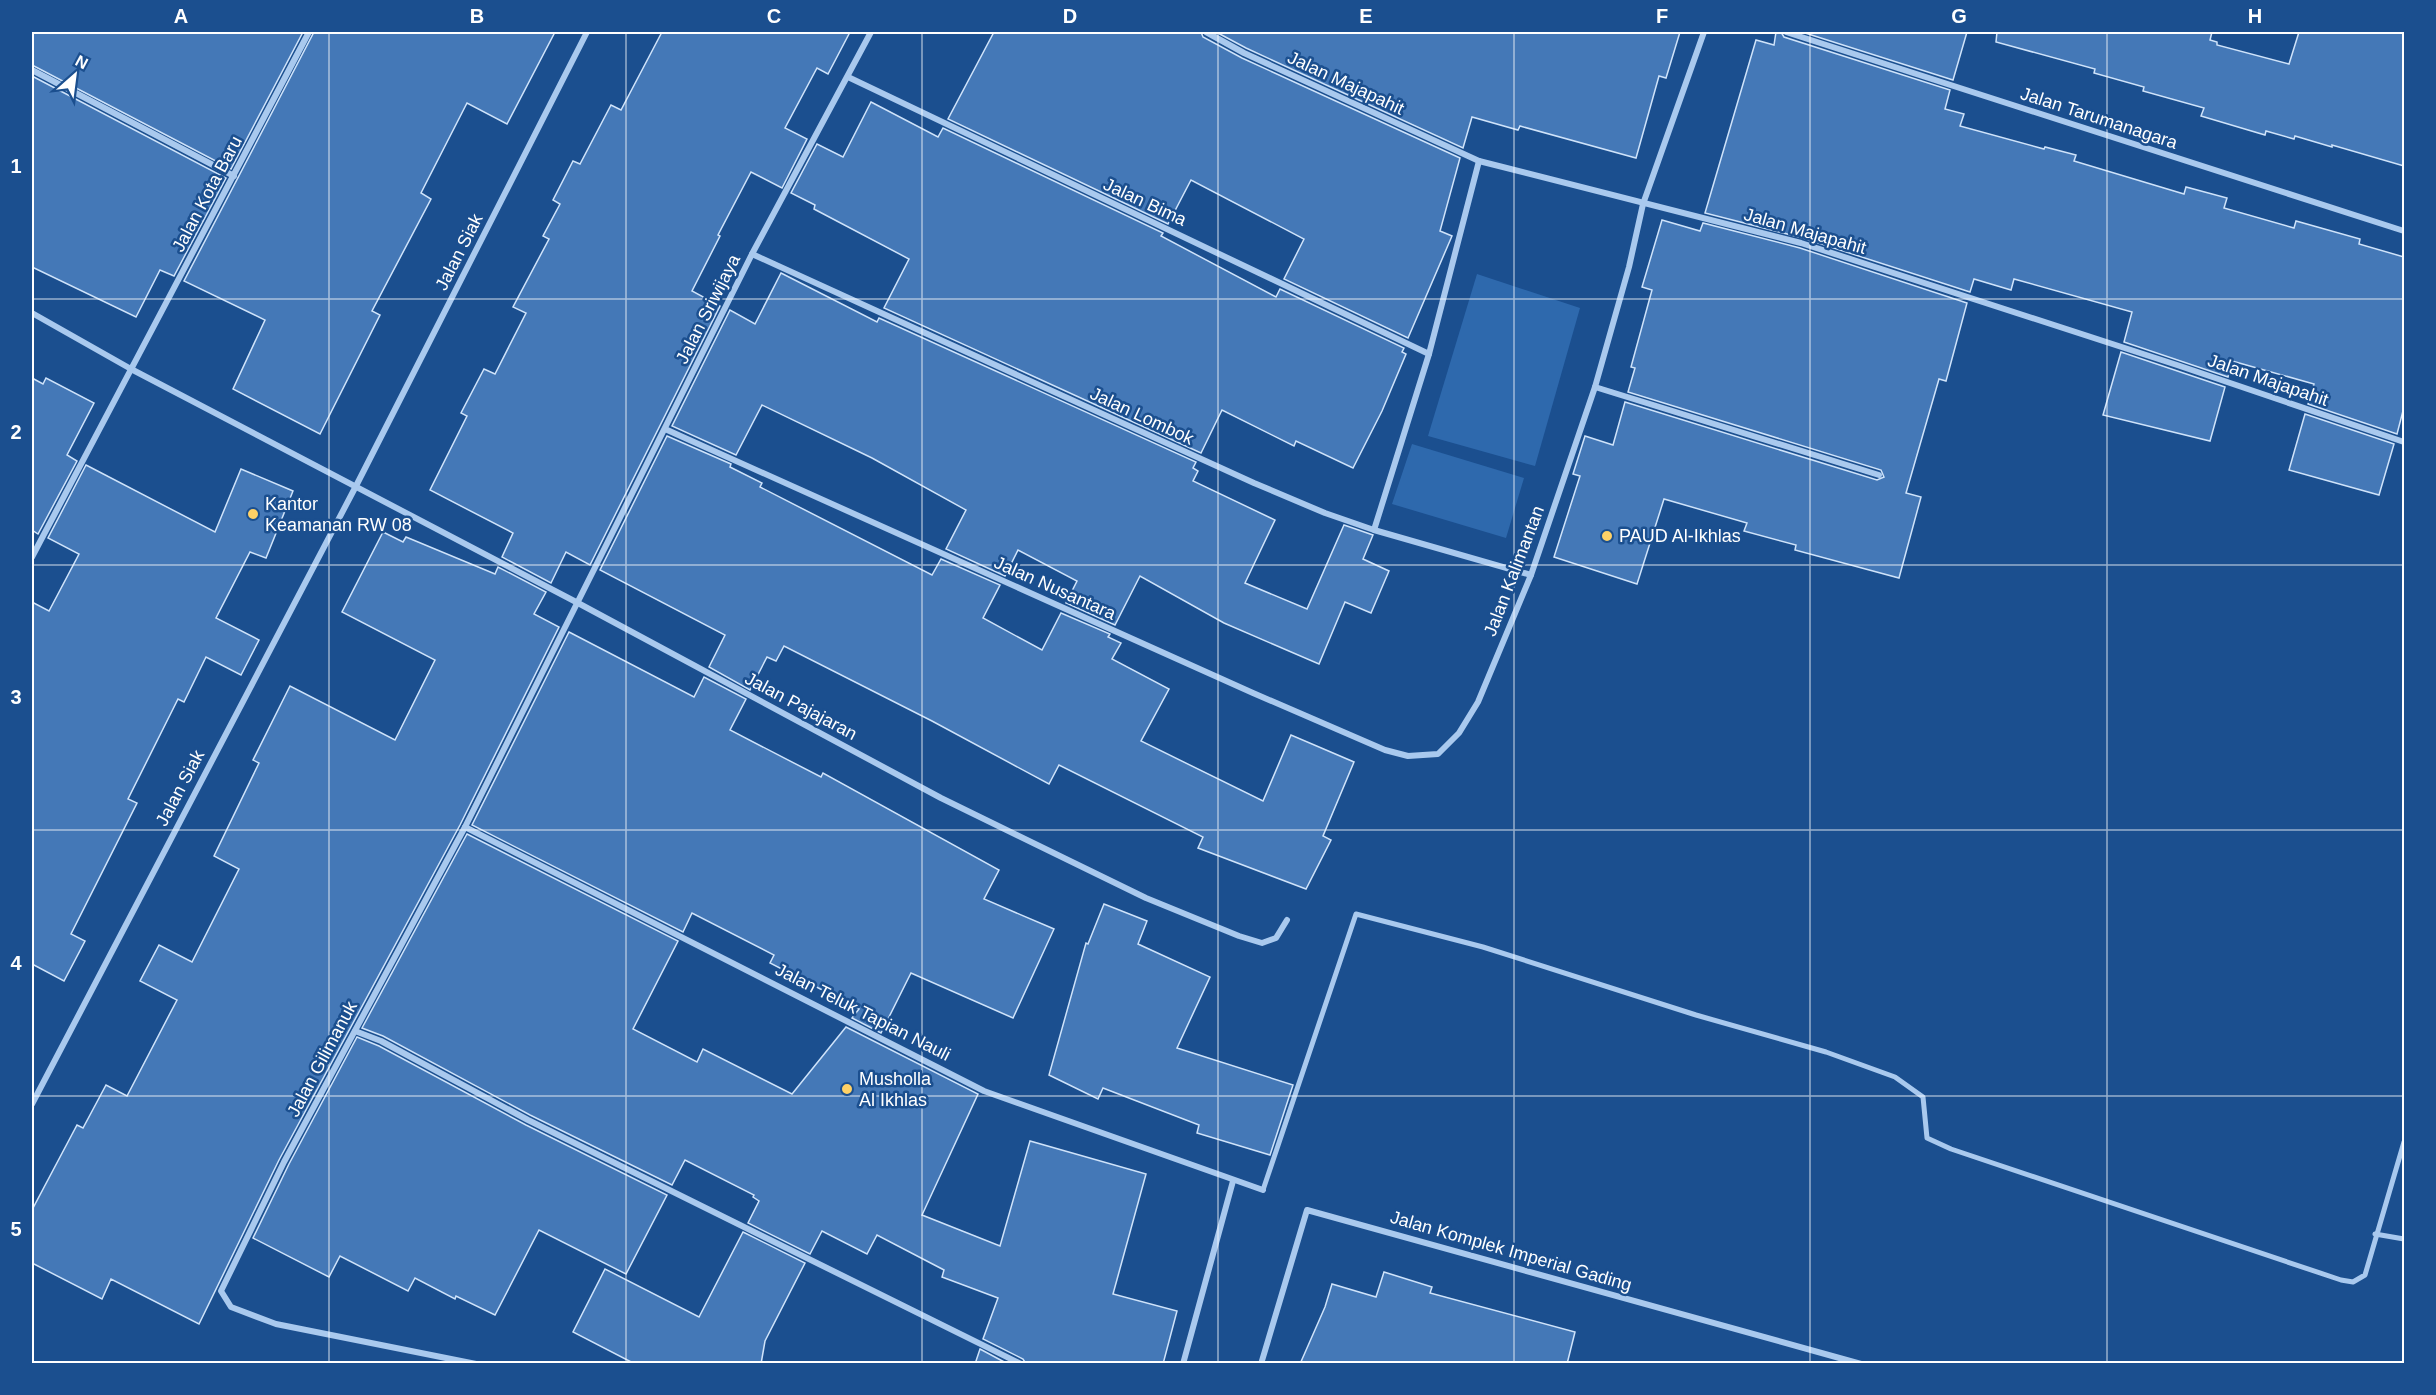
<svg xmlns="http://www.w3.org/2000/svg" width="2436" height="1395" font-family="Arial,sans-serif">
	<style>
		.green { fill: #2e69ad }
		.building { fill: #4478b7; stroke: #cfe3fa; stroke-width: 1.5 }
		.lines { fill: none; stroke-linecap: round; stroke-linejoin: round }
		.pedestrian { stroke: #a9c9ee; stroke-width: 5 }
		.minor { stroke: #a9c9ee; stroke-width: 6 }
		.grid { fill: none; stroke: #fff; stroke-width: 1.5; stroke-opacity: 0.55 }
		.poi-dot { fill: #ffd166; stroke: #1b4f8f; stroke-width: 2 }
		.labels { text-anchor: middle; stroke-width: 5; stroke-linejoin: round; paint-order: stroke }
		.street-label { font-size: 18px; fill: #fff; stroke: #1b4f8f }
		.poi-label { font-size: 18px; fill: #fff; stroke: #1b4f8f; text-anchor: start }
		.neatline { fill: none; stroke: #fff; stroke-width: 2 }
		.grid-label { font-size: 20px; text-anchor: middle; font-weight: bold; fill: #fff }
	</style>
	<rect width="100%" height="100%" fill="#1b4f8f"/>
	<g class="green">
		<polygon points="1477,274 1580,308 1535,466 1428,436"/>
		<polygon points="1412,444 1524,478 1506,538 1392,504"/>
	</g>
	<g class="building">
		<polygon points="32,32 303,32 231,169 32,65"/>
		<polygon points="314,32 555,32 507,124 467,103 421,193 431,199 372,311 380,315 320,434 233,389 265,320 184,281"/>
		<polygon points="662,32 850,32 828,74 817,68 785,128 807,139 782,188 751,172 718,235 720,236 692,291 720,306 590,565 566,552 551,583 502,557 513,533 430,490 467,416 461,413 484,369 495,374 526,313 513,307 549,239 543,236 560,204 553,200 573,161 580,164 611,105 621,110"/>
		<polygon points="994,32 1201,32 1203,37 1242,58 1460,158 1440,231 1452,236 1408,338 1284,279 1304,239 1191,180 1168,224 948,119"/>
		<polygon points="1216,32 1680,32 1666,78 1659,76 1636,158 1520,126 1518,130 1472,117 1463,148 1246,48"/>
		<polygon points="1776,32 1781,32 1784,37 1950,90 1945,109 1964,114 1960,126 2044,149 2045,147 2076,155 2074,161 2184,194 2186,187 2227,198 2224,208 2294,228 2296,221 2360,239 2359,244 2404,257 2404,407 2397,434 2308,404 2314,384 2232,361 2228,377 2124,342 2132,312 2014,279 2011,290 1974,279 1970,292 1803,238 1705,213 1756,40 1774,45"/>
		<polygon points="1802,32 1967,32 1953,80"/>
		<polygon points="1997,32 2212,32 2210,40 2217,42 2217,45 2289,64 2299,32 2404,32 2404,166 2332,145 2332,147 2295,136 2294,139 2266,131 2265,135 2201,116 2204,108 2143,91 2144,87 2094,73 2095,69 1996,42"/>
		<polygon points="32,76 226,178 174,276 160,270 136,317 32,267"/>
		<polygon points="871,102 938,137 943,128 1163,233 1161,236 1276,297 1280,289 1404,348 1402,352 1406,354 1382,411 1353,468 1296,441 1294,446 1222,410 1201,453 884,308 909,259 814,209 815,205 791,193 817,144 843,157"/>
		<polygon points="1662,220 1700,231 1703,223 1800,248 1967,303 1946,381 1939,379 1906,493 1921,497 1899,578 1795,550 1796,545 1744,531 1747,523 1664,499 1637,584 1554,557 1580,476 1573,474 1585,436 1613,445 1625,402 1877,480 1884,477 1881,470 1628,392 1635,368 1631,367 1652,290 1642,287"/>
		<polygon points="781,273 877,322 879,318 1196,462 1193,468 1198,471 1193,481 1275,520 1245,583 1307,609 1344,525 1373,535 1363,559 1389,571 1371,613 1345,602 1319,664 1224,623 1140,576 1115,625 1066,603 1077,581 1018,550 1005,576 946,549 966,510 872,458 762,405 736,455 672,426 730,310 755,324"/>
		<polygon points="2121,352 2225,387 2210,441 2103,415"/>
		<polygon points="32,378 43,384 46,378 94,403 67,455 77,461 38,534 32,530"/>
		<polygon points="2305,414 2394,444 2379,495 2289,470"/>
		<polygon points="667,436 731,464 730,467 762,483 760,487 932,575 941,559 1000,585 983,618 1042,650 1061,613 1110,634 1108,637 1121,643 1112,659 1169,689 1141,741 1263,801 1291,735 1354,762 1323,836 1331,840 1306,889 1198,848 1203,837 1059,765 1049,784 932,721 784,646 776,661 767,657 750,690 709,667 725,635 600,570"/>
		<polygon points="86,465 215,532 241,469 293,491 266,558 250,552 216,618 259,640 241,675 206,657 184,702 178,699 128,799 137,803 71,934 85,941 64,981 32,964 32,602 49,611 79,554 48,538"/>
		<polygon points="383,532 403,542 406,537 495,574 498,567 546,592 534,614 559,627 460,825 279,1160 199,1324 111,1279 102,1299 32,1263 32,1210 77,1125 83,1128 106,1085 127,1096 177,1000 140,981 159,945 192,962 239,869 214,856 259,763 253,760 290,686 395,740 435,660 342,612"/>
		<polygon points="569,632 694,697 704,677 746,699 730,730 821,777 823,773 999,870 984,899 1054,929 1013,1018 911,973 881,1033 852,1018 859,1009 770,963 774,955 692,913 683,932 472,825"/>
		<polygon points="467,834 678,941 633,1029 697,1062 703,1049 792,1094 846,1027 978,1094 922,1215 1000,1246 1030,1141 1146,1174 1113,1294 1177,1311 1163,1364 1026,1364 1023,1359 983,1339 998,1298 942,1277 944,1270 877,1235 867,1254 822,1231 810,1254 748,1223 759,1201 753,1197 754,1195 685,1160 672,1185 530,1115 383,1036 362,1028"/>
		<polygon points="1104,904 1147,921 1138,944 1210,977 1177,1048 1293,1085 1270,1155 1197,1133 1199,1125 1103,1088 1098,1099 1049,1075 1086,943 1088,944"/>
		<polygon points="357,1037 379,1046 526,1125 667,1195 626,1274 539,1230 495,1315 456,1296 455,1299 415,1278 408,1291 340,1256 329,1277 253,1238 289,1164"/>
		<polygon points="743,1232 805,1263 765,1341 761,1364 635,1364 573,1332 605,1269 699,1317"/>
		<polygon points="1384,1272 1432,1287 1430,1293 1575,1332 1567,1364 1300,1364 1325,1307 1332,1284 1376,1297"/>
		<polygon points="980,1349 1008,1364 975,1364"/>
	</g>
	<g class="lines">
		<g class="pedestrian">
			<polyline points="1263,1190 1356,914 1483,947 1696,1015 1826,1052 1895,1077 1923,1097 1927,1138 1951,1149 2341,1280 2353,1282 2365,1275 2404,1142"/>
			<polyline points="2375,1234 2404,1239"/>
		</g>
		<g class="minor">
			<polyline points="1206,32 1244,53 1479,161 1801,243 2177,365 2404,442"/>
			<polyline points="1786,32 2404,231"/>
			<polyline points="32,70 234,176"/>
			<polyline points="848,77 1429,354"/>
			<polyline points="752,254 1254,483 1325,513 1374,530 1531,575"/>
			<polyline points="32,313 131,369 578,603 941,798 1146,898 1239,936 1262,943 1276,938 1287,920"/>
			<polyline points="1595,387 1879,475"/>
			<polyline points="665,429 1253,693 1385,750 1408,756 1438,754 1459,733 1478,702 1531,575 1595,387 1629,267 1643,204 1704,32"/>
			<polyline points="1374,530 1429,354 1479,161"/>
			<polyline points="32,557 309,32"/>
			<polyline points="465,827 984,1091 1263,1190"/>
			<polyline points="355,1031 381,1041 528,1120 1021,1364"/>
			<polyline points="32,1104 356,486 587,32"/>
			<polyline points="476,1364 276,1324 231,1307 221,1291 284,1162 465,827 752,254 871,32"/>
			<polyline points="1183,1364 1233,1181"/>
			<polyline points="1261,1364 1307,1210 1861,1364"/>
		</g>
	</g>
	<path class="grid" d="M329,32V1364M626,32V1364M922,32V1364M1218,32V1364M1514,32V1364M1810,32V1364M2107,32V1364M32,299H2404M32,565H2404M32,830H2404M32,1096H2404"/>
	<g class="poi-dot">
		<circle cx="253" cy="514" r="6"/>
		<circle cx="1607" cy="536" r="6"/>
		<circle cx="847" cy="1089" r="6"/>
	</g>
	<g class="labels">
		<g class="street-label">
			<text transform="translate(1346 83) rotate(25)" y="6">Jalan Majapahit</text>
			<text transform="translate(2099 118) rotate(18)" y="6">Jalan Tarumanagara</text>
			<text transform="translate(207 194) rotate(-62)" y="6">Jalan Kota Baru</text>
			<text transform="translate(1145 202) rotate(25)" y="6">Jalan Bima</text>
			<text transform="translate(1805 231) rotate(16)" y="6">Jalan Majapahit</text>
			<text transform="translate(459 252) rotate(-63)" y="6">Jalan Siak</text>
			<text transform="translate(708 309) rotate(-63)" y="6">Jalan Sriwijaya</text>
			<text transform="translate(2268 380) rotate(19)" y="6">Jalan Majapahit</text>
			<text transform="translate(1142 416) rotate(25)" y="6">Jalan Lombok</text>
			<text transform="translate(1514 571) rotate(-69)" y="6">Jalan Kalimantan</text>
			<text transform="translate(1055 588) rotate(24)" y="6">Jalan Nusantara</text>
			<text transform="translate(801 706) rotate(28)" y="6">Jalan Pajajaran</text>
			<text transform="translate(180 788) rotate(-62)" y="6">Jalan Siak</text>
			<text transform="translate(863 1012) rotate(27)" y="6">Jalan Teluk Tapian Nauli</text>
			<text transform="translate(322 1059) rotate(-62)" y="6">Jalan Gilimanuk</text>
			<text transform="translate(1511 1251) rotate(16)" y="6">Jalan Komplek Imperial Gading</text>
		</g>
		<g class="poi-label">
			<text x="265" y="510">Kantor<tspan x="265" dy="21">Keamanan RW 08</tspan></text>
			<text x="1619" y="542">PAUD Al-Ikhlas</text>
			<text x="859" y="1085">Musholla<tspan x="859" dy="21">Al Ikhlas</tspan></text>
		</g>
	</g>
	<rect width="2436" height="1395" fill="none" stroke="#1b4f8f" stroke-width="66"/>
	<g transform="translate(75 75) rotate(28)" stroke="#1b4f8f" stroke-width="4.5" paint-order="stroke">
	<path d="M0-4.5L10 22L0 15L-10 22Z" fill="#ffffff"/>
	<text y="-9" font-size="16" font-weight="bold" text-anchor="middle" fill="#ffffff">N</text>
	</g>
	<rect x="33" y="33" width="2370" height="1329" class="neatline"/>
	<g class="grid-label">
		<text x="181" y="23">A</text>
		<text x="477" y="23">B</text>
		<text x="774" y="23">C</text>
		<text x="1070" y="23">D</text>
		<text x="1366" y="23">E</text>
		<text x="1662" y="23">F</text>
		<text x="1959" y="23">G</text>
		<text x="2255" y="23">H</text>
		<text x="16" y="173">1</text>
		<text x="16" y="439">2</text>
		<text x="16" y="704">3</text>
		<text x="16" y="970">4</text>
		<text x="16" y="1236">5</text>
	</g>
</svg>
